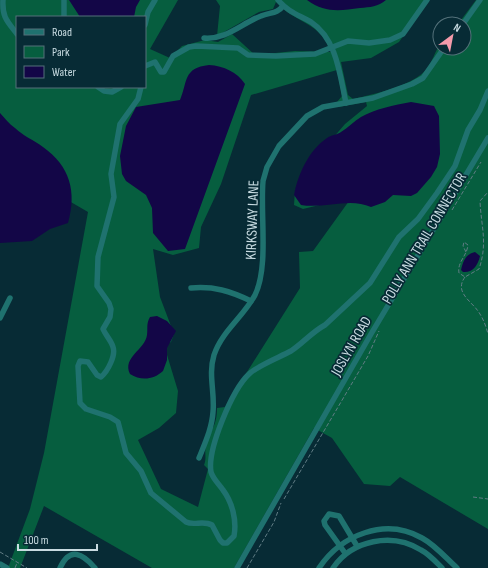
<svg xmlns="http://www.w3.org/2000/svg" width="488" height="568" font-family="'Sofia Sans Condensed',sans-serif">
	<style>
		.green { fill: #065e3f; fill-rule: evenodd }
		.water { fill: #130647 }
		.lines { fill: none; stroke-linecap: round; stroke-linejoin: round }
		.path { stroke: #617d85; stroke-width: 1; stroke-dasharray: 4 2; stroke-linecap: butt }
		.minor { stroke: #1f726f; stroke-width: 5.5 }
		.labels { text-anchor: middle; stroke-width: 3.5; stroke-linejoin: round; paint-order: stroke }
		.street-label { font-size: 15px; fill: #c8dbe1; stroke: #072b35 }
	</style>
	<rect width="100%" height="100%" fill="#072b35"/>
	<path class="green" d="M0,0H178L150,49L170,58L182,46L205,40L218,42L232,34L255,55L295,51L331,52C321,22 296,24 276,2L273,9L259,12L217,36L220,6L216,0H429L399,42L371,58L341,62L348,95L353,99C375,94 412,86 427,69C432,62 435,52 440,44V48H464V24H458L476,0H488V529L400,477L390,486L364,484L332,438L314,428L234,568H152L44,506L20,568H8L30,509L44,453L88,212L57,194L0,217ZM17,17H145V87H17ZM337,70L342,96L337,102L338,107L366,102L367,106L345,124L326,146L295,190L294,205L303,209L336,201H349L313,251L299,252L300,288L225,407L217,408C217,427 210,430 206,445C204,452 207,458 204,465L208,469L198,507L161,489L138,440L159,428L176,413L178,391L164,345L171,342L174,334L160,297L153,249L173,255L199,248L201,227L221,184L251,95Z"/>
	<g class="water">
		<polygon points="69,0 140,0 136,7 134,17 80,17"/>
		<path d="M307,0H386C378,7 370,7 360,8C339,11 325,13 307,0Z"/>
		<path d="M209,65C224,66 237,72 245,84L185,249L168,251L153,233L152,208L146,195L126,181L122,174L120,156L126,126L136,107L180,100C188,81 183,68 209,65Z"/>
		<path d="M411,102L434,106L439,116L440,154L437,167L431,177L417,193L411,196L393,195L385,202L371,207C350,197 324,209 301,205L294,195C298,174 309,150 327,138C331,135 337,135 341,132C348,128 354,121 361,117C375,109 394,105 411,102Z"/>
		<path d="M0,113C5,118 9,124 15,128C23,136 34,140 43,147C70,166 77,192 68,223L50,229L32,241L0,243Z"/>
		<path d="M475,252L480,256C478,265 473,273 463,272L461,270C463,261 466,254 475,252Z"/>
		<path d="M157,316L167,321L176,331L167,348V360L163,371C153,380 141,381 130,374C122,357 145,350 147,335C148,328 146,324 150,317Z"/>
	</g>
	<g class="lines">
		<g class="path">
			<polyline points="452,210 481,162"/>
			<path d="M466,252L463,246L464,242L468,245C467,256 457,262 459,273L465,277L479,269C488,243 481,226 480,201L488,192"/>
			<path d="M465,277C454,292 471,301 478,311C483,318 486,326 488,334"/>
			<polyline points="473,497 488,499"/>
			<polyline points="284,499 368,356 379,331"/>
			<polyline points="0,552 27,568"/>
			<polyline points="15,568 17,563"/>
			<polyline points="247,568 274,522 281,503"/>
		</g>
		<g class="minor">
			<path d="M3,0C2,17 7,21 17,34"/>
			<polyline points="64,0 64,17"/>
			<path d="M278,0C288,12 299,15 311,22C337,39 340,76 346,103"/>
			<polyline points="463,24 480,0"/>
			<polyline points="145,25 148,12 155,0"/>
			<path d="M204,38C226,40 242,23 261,16C270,12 277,14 283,6"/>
			<polyline points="145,66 155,62 161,72 164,72 173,56 189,47 196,46 238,48 248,55 276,56 315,54 348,41 369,43 390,40 403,34 427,0"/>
			<polyline points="98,87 104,91 112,92 121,87"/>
			<path d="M141,87L138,99L120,124L111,174L114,197L98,257L97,286L109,303L111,309L110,317L103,329C106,336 111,340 113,347C116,355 108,371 101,377L97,375L88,362L80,361L78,366L80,403L86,409L110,417L118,422L126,453L141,471L151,493L186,522C194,526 203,520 212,525L220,540L223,543H227L234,536C237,520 232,502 223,490C219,484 213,479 211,472C207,450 232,390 249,374C257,366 280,357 291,351C303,343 312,332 325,325L370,283L399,237L418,219L437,193L455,166L468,130L480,110L488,91"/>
			<path d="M191,288C214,286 230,291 251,301"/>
			<polyline points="0,318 10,298"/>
			<path d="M199,458C205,443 212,428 213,412C215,392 208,375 214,355C222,331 244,316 255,295C269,267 260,213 263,181L267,167L279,146L307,116L323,107L373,98L412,84L423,78L444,48"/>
			<polyline points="345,553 325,525 324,521 329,514 339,516 357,546"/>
			<polyline points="0,564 7,568"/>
			<path d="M60,568C70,546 83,554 95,568"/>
			<polyline points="237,568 371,334 488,138"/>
			<path d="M319,568C341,535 385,517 422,538C435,545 446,558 457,568"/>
			<path d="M333,568C352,540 392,532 421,550C429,554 436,562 442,568"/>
		</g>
	</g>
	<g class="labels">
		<g class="street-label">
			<text transform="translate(252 220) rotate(-88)" y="5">KIRKSWAY LANE</text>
			<text transform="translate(424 238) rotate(-59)" y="5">POLLY ANN TRAIL CONNECTOR</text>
			<text transform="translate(351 346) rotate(-60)" y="5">JOSLYN ROAD</text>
		</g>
	</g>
	<rect x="16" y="16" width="130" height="72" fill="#072b35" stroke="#54717a"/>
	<rect x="24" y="29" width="20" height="6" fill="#1f726f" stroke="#54717a"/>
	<text x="52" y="36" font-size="12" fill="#c8dbe1">Road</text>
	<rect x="24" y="46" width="20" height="12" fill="#065e3f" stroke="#54717a"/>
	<text x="52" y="56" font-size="12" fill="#c8dbe1">Park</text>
	<rect x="24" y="66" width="20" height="12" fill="#130647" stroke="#54717a"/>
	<text x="52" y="76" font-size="12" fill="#c8dbe1">Water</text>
	<g transform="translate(452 36) rotate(32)"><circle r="19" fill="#072b35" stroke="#54717a"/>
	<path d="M0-3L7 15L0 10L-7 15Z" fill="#f39aaa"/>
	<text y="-6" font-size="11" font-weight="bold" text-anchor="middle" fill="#c8dbe1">N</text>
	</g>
	<path d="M18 544v6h79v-6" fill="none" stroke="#c8dbe1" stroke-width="2"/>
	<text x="24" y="544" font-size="12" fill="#c8dbe1" stroke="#072b35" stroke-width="3" paint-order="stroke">100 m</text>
</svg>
